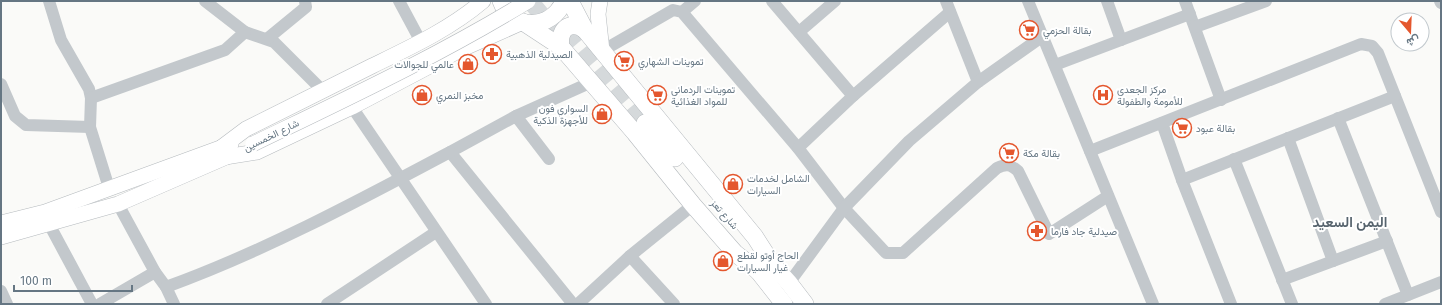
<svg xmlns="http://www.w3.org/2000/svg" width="1442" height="305" font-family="'Fira Sans',Vazirmatn,sans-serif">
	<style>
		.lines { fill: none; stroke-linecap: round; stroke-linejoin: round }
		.highway-tunnel { stroke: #d5d9db; stroke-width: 17; stroke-dasharray: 17 8; stroke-linecap: butt }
		.major-casing { stroke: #b5babe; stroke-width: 16 }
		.highway-casing { stroke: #b4b9bd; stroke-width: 18 }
		.minor { stroke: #c3c8cc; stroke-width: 12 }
		.major { stroke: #fff; stroke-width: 15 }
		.highway { stroke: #fff; stroke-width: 17 }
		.major-bridge-casing { stroke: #b5babe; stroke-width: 16; stroke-linecap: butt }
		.major-bridge { stroke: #fff; stroke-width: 15 }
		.labels { text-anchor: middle; stroke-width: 4; stroke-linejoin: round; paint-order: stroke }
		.poi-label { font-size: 10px; fill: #657683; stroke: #fff; text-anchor: start }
		.street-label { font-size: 10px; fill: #657683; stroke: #fff }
		.district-label { font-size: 14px; font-weight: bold; fill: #57646e; stroke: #fff }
	</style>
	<rect width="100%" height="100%" fill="#fafaf8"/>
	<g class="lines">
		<g class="highway-tunnel">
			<polyline points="530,1 570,48"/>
			<polyline points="567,30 645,123"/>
		</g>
		<g class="major-casing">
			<g id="major">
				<polyline points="600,1 598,14 602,51"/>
				<path d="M222,147L246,129C288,108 330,87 372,66C411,47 450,29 483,1"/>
				<polyline points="225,157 257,152 352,107 460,50 523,22"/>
				<polyline points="1,223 45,212 231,144"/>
				<polyline points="1,237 118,204 233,154"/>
			</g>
		</g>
		<g class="highway-casing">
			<g id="highway">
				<path d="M501,1C512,32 552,30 564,1"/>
				<polyline points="570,1 585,30 755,237 771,262"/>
				<polyline points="523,22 561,47 635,133 693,205 735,253 758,271"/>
				<path d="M561,47C559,37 563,23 576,26C579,26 582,28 585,30"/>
				<polyline points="645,123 675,158"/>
				<polyline points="763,254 789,283 805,304"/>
				<polyline points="751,262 784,304"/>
			</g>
		</g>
		<g class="minor">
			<polyline points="49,1 61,40 89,89 91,98 90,127 109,188"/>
			<polyline points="205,1 245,32 274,42 323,91"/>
			<polyline points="399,1 421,42"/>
			<polyline points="772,1 853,96"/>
			<polyline points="946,1 978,82"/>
			<polyline points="1028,1 1153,304"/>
			<polyline points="1107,1 1121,40"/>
			<polyline points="1185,1 1221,100"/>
			<polyline points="1440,1 1441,3"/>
			<polyline points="682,12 695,1"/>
			<polyline points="1195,27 1266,1"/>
			<polyline points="799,32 835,1"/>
			<polyline points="267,39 306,7 305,1"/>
			<path d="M602,51L673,10L682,12L798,148L844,208L886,253H903L997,168C1006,164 1010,164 1018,171L1049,234L1108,196"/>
			<polyline points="1055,65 1190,14"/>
			<polyline points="1,84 15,116 26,125 90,127"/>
			<polyline points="91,98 225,50 245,32"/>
			<polyline points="352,107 486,304"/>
			<polyline points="516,116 585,85 590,81"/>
			<polyline points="1338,118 1408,295"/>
			<polyline points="1162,123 1182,180 1231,304"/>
			<polyline points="1288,138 1333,261"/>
			<polyline points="798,148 853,96 950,12"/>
			<polyline points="1090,151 1361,44 1372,46 1378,53 1441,212"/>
			<polyline points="549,159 516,116 450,152 573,304"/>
			<polyline points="1234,159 1292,304"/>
			<polyline points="1182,180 1395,96"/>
			<polyline points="118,204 155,272"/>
			<polyline points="49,224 92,304"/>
			<polyline points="630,256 674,304"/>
			<polyline points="1282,280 1387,241"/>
			<polyline points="789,283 844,208 909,141 978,82 1043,36"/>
			<polyline points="1,291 7,304"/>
			<polyline points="100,304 155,272 166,287"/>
			<path d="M174,304L166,287C265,251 358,201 450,152"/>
			<polyline points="327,304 436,232"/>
			<polyline points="578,304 630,256 693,205"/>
			<polyline points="1385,304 1441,282"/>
		</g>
		<use href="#major" class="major"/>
		<use href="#highway" class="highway"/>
		<g class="major-bridge-casing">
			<path id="major-bridge" d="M253,144C346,99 440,55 528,1"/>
		</g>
		<use href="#major-bridge" class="major-bridge"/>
	</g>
	<defs>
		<g id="supermarket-ring" transform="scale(1)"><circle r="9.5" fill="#fff" stroke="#e4572e" stroke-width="1.5"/><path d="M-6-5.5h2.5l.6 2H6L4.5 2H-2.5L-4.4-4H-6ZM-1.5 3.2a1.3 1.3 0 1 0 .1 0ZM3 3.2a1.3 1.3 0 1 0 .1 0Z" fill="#e4572e"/></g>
		<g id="pharmacy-ring" transform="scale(1)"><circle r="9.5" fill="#fff" stroke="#e4572e" stroke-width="1.5"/><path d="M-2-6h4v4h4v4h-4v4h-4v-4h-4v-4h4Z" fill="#e4572e"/></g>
		<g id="shop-ring" transform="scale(1)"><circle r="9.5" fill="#fff" stroke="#e4572e" stroke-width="1.5"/><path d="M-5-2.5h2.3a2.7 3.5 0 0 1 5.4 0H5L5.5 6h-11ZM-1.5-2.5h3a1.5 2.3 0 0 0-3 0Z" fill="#e4572e"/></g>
		<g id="hospital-ring" transform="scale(1)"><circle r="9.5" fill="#fff" stroke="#e4572e" stroke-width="1.5"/><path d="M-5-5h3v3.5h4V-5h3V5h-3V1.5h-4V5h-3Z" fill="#e4572e"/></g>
	</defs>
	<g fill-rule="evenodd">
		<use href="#supermarket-ring" x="1029" y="30"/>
		<use href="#pharmacy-ring" x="492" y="54"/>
		<use href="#supermarket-ring" x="624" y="61"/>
		<use href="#shop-ring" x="468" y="64"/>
		<use href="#shop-ring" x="422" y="95"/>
		<use href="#supermarket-ring" x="657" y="95"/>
		<use href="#hospital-ring" x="1103" y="95"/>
		<use href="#shop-ring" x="602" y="114"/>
		<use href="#supermarket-ring" x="1182" y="128"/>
		<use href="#supermarket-ring" x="1009" y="153"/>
		<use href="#shop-ring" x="733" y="184"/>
		<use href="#pharmacy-ring" x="1037" y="231"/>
		<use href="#shop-ring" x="723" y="261"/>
	</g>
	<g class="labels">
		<g class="poi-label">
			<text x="1043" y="34">بقالة الحزمي</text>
			<text x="506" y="58">الصيدلية الذهبية</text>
			<text x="638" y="65">تموينات الشهاري</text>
			<text x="454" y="68" text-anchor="end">عالمي للجوالات</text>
			<text x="671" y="93">تموينات الردماني<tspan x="671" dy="12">للمواد الغذائية</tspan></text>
			<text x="1117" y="93">مركز الجعدي<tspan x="1117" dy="12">للأمومة والطفولة</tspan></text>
			<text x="436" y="99">مخبز النمري</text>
			<text x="588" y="112" text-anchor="end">السواري فون<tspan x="588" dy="12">للأجهزة الذكية</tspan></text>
			<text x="1196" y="132">بقالة عبود</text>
			<text x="1023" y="157">بقالة مكة</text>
			<text x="747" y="182">الشامل لخدمات<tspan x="747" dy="12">السيارات</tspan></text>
			<text x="1051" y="235">صيدلية جاد فارما</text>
			<text x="737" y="259">الحاج أوتو لقطع<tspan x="737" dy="12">غيار السيارات</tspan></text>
		</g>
		<g class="street-label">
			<text transform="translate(271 135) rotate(-26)" y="4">شارع الخمسين</text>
			<text transform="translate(725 214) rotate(49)" y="4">شارع تعز</text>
		</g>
		<g class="district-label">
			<text x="1350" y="227">اليمن السعيد</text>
		</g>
	</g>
	<rect width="1442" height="305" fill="none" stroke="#657683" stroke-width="4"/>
	<g transform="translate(1410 32) rotate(161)"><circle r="19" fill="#ffffff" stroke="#c1c8cd"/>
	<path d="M0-3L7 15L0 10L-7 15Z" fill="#e4572e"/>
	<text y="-6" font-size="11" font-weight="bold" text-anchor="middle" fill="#657683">ش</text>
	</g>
	<path d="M14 285v6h118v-6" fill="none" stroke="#657683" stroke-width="2"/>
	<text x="20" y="285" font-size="12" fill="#657683" stroke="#ffffff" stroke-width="3" paint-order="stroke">100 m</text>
</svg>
